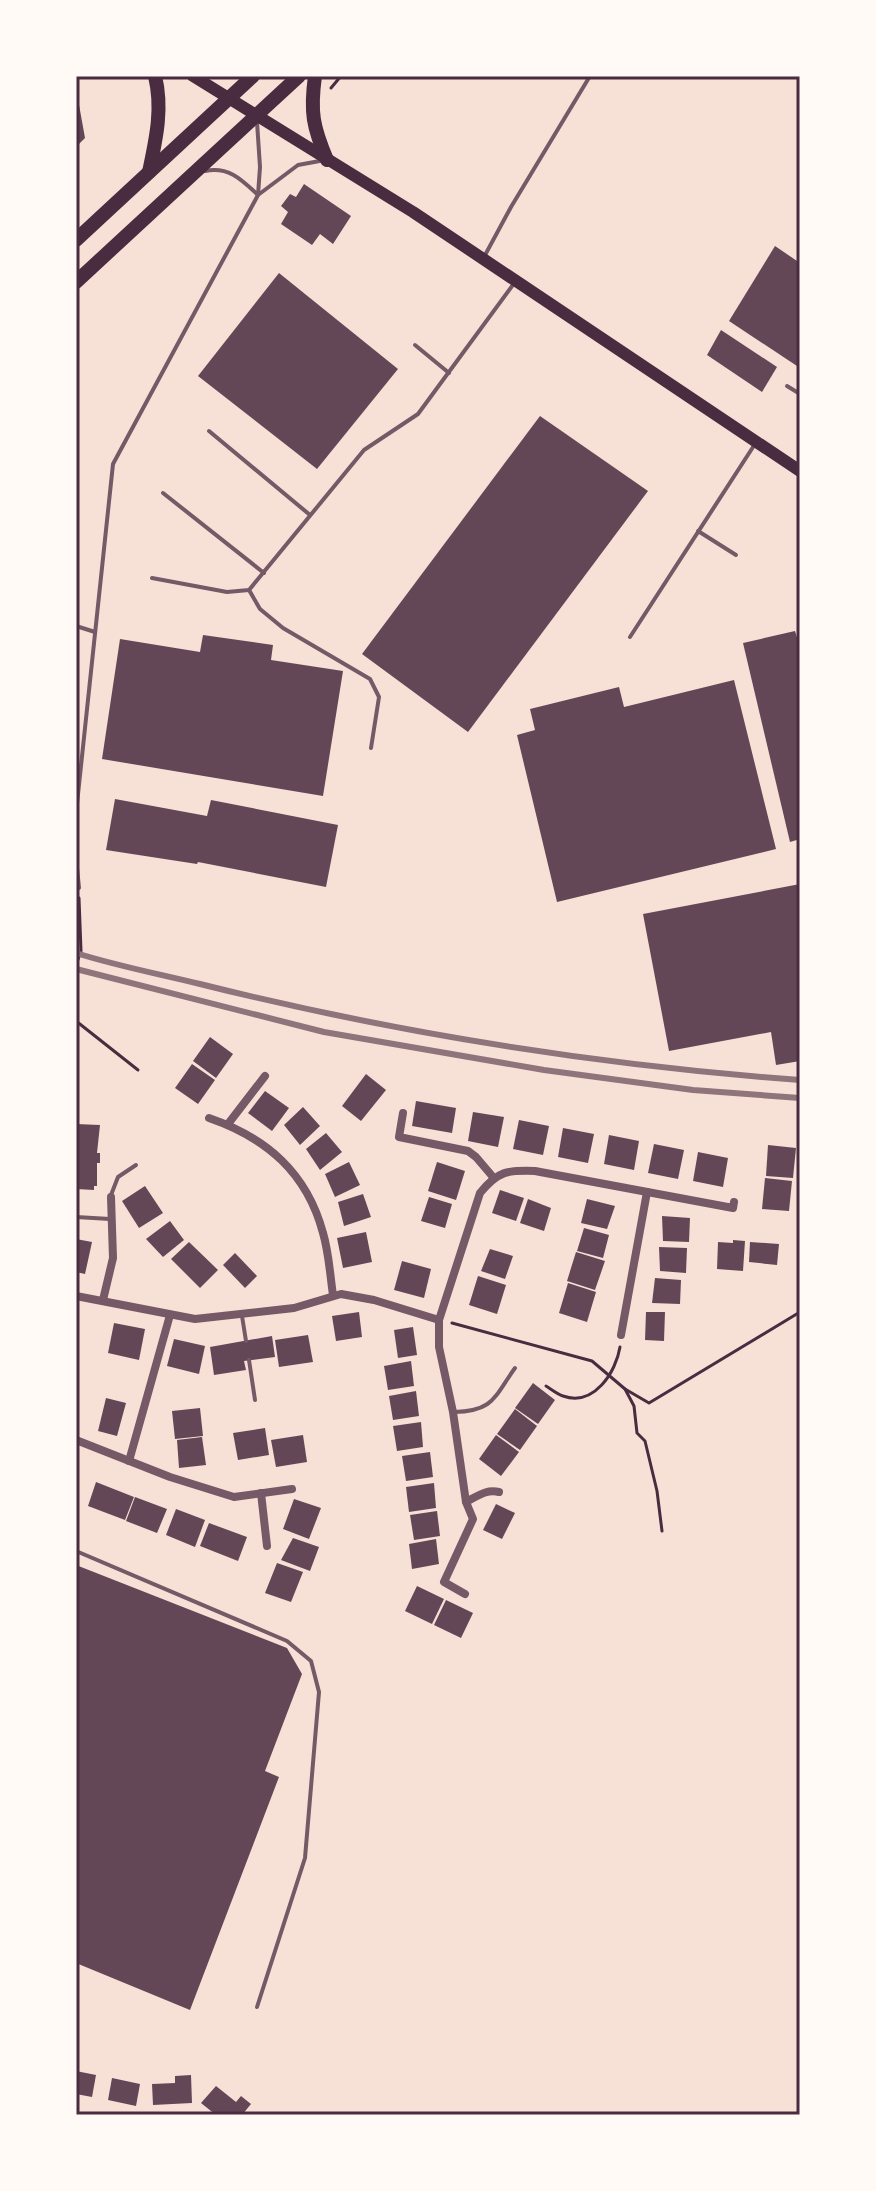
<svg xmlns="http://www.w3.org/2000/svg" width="876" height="2191" font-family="Lato,sans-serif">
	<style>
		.building { fill: #644757 }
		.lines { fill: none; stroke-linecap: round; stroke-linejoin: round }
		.path { stroke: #4a2c40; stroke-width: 3 }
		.service { stroke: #755966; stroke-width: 4 }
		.minor { stroke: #755966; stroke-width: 8 }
		.primary { stroke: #4a2c40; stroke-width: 12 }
		.trunk { stroke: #4a2c40; stroke-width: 14 }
		.rail { stroke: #8f747c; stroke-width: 6 }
		.neatline { fill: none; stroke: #4a2c40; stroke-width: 3 }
	</style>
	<rect width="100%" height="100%" fill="#f7e1d7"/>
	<g class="building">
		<polygon points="76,88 85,138 76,147"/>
		<polygon points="304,184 351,216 333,244 320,234 312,245 281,224 288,212 281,206 290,194 296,197"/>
		<polygon points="775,246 800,263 800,368 729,321"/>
		<polygon points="279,273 398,369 317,469 198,376"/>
		<polygon points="721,330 777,367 762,392 707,355"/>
		<polygon points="540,416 648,491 468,732 362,654"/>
		<polygon points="795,631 800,647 800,839 790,842 743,643"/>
		<polygon points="203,635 273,645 271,660 343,671 323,796 102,759 120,639 200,652"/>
		<polygon points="734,680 776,849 557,902 517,735 535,730 530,709 619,687 624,707"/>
		<polygon points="115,799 207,816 211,800 338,825 326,887 198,862 197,864 106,850"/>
		<polygon points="800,884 800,1061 776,1065 771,1032 669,1051 643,914"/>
		<polygon points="210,1037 233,1054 216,1078 193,1061"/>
		<polygon points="192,1064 215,1080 198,1104 175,1088"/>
		<polygon points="366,1074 386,1090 361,1121 342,1106"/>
		<polygon points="265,1091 289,1108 272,1131 248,1113"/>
		<polygon points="416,1101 456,1108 452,1133 412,1126"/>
		<polygon points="303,1107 320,1126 300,1145 284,1125"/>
		<polygon points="473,1112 504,1117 498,1147 468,1141"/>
		<polygon points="519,1120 549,1126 543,1155 513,1149"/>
		<polygon points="76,1124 100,1125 97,1153 100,1153 100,1163 97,1163 97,1186 94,1186 94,1190 76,1189"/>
		<polygon points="563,1128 594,1134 588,1163 558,1157"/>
		<polygon points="326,1133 342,1152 320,1170 306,1149"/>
		<polygon points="609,1135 639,1141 634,1170 604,1164"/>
		<polygon points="654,1144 684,1150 678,1179 648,1173"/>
		<polygon points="768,1145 796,1148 793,1178 766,1176"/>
		<polygon points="698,1152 728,1158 723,1187 693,1181"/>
		<polygon points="349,1162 360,1185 335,1197 325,1174"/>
		<polygon points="437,1162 465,1171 456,1200 428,1191"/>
		<polygon points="765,1178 792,1181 789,1211 762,1209"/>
		<polygon points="145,1186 163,1213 139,1228 122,1201"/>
		<polygon points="500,1190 524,1198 516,1221 492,1213"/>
		<polygon points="363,1194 371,1217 344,1226 338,1202"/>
		<polygon points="429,1197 452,1204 445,1228 421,1221"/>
		<polygon points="528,1199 551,1208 544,1231 520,1223"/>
		<polygon points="587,1199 615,1206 607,1229 581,1223"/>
		<polygon points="662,1216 690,1218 689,1242 663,1241"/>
		<polygon points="170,1221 184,1240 163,1257 146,1239"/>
		<polygon points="584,1228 609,1235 603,1258 577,1251"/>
		<polygon points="366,1232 372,1262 343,1268 337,1238"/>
		<polygon points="76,1239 92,1242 85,1274 76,1272"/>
		<polygon points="733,1240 745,1241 743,1271 717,1269 718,1242 733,1243"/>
		<polygon points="189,1242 218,1270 200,1288 171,1259"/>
		<polygon points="750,1242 779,1244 777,1265 749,1262"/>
		<polygon points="659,1247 687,1248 686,1273 660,1271"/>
		<polygon points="490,1249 513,1256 505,1279 481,1271"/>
		<polygon points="576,1252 605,1261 595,1290 567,1281"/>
		<polygon points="235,1253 257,1276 245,1288 223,1265"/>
		<polygon points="402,1261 431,1269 424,1298 394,1290"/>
		<polygon points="478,1276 506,1285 497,1314 469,1305"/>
		<polygon points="655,1278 681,1280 680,1304 652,1303"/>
		<polygon points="568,1283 596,1292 587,1322 559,1313"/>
		<polygon points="359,1312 362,1337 336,1341 332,1316"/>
		<polygon points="646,1312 665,1312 664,1341 645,1340"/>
		<polygon points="114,1323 145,1329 139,1360 108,1353"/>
		<polygon points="413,1327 417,1355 398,1358 394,1330"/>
		<polygon points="308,1335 313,1362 279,1367 275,1340"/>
		<polygon points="272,1336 275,1357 244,1361 246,1370 214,1375 210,1347"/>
		<polygon points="174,1339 205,1346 199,1374 167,1366"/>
		<polygon points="411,1361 414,1386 388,1390 384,1366"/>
		<polygon points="533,1383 555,1400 538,1424 515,1408"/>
		<polygon points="416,1391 419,1416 393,1420 389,1396"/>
		<polygon points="106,1398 126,1403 117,1436 98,1431"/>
		<polygon points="200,1408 203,1436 175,1439 172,1411"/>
		<polygon points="515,1409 537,1426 520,1450 497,1434"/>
		<polygon points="421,1422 423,1447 397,1451 393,1426"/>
		<polygon points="265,1428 269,1455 238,1460 233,1433"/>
		<polygon points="303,1435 307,1462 276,1467 271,1440"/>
		<polygon points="496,1435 519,1452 501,1476 479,1459"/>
		<polygon points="202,1437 206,1465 179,1468 177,1440"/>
		<polygon points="430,1452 433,1477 406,1481 402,1456"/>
		<polygon points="96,1482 134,1497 125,1520 88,1506"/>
		<polygon points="434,1483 436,1508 409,1512 406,1487"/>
		<polygon points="135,1497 167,1509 157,1533 126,1521"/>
		<polygon points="294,1499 321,1508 309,1539 283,1529"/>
		<polygon points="496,1504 515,1513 502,1539 483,1530"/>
		<polygon points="176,1509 205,1520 195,1547 166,1535"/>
		<polygon points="437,1511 440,1536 414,1540 410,1515"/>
		<polygon points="209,1523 247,1537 238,1561 200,1546"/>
		<polygon points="293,1538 319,1547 310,1571 281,1560"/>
		<polygon points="436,1539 439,1564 412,1569 409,1544"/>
		<polygon points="277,1563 303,1572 291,1602 265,1593"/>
		<polygon points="76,1565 287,1648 302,1674 265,1771 279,1777 190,2010 76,1963"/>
		<polygon points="417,1586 444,1599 432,1624 405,1611"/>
		<polygon points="446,1600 473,1613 461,1638 434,1625"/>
		<polygon points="76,2071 96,2075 92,2097 76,2094"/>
		<polygon points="191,2075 192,2103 153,2105 152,2084 175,2083 175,2076"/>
		<polygon points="112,2078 140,2084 136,2106 108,2100"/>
		<polygon points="216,2086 236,2102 241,2096 251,2104 242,2115 216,2115 201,2103"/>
	</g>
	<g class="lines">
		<g class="path">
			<polyline points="331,88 341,76"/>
			<polyline points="76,965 81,951 79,898"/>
			<polyline points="76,1021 138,1070"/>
			<polyline points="452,1323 592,1361 625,1389 649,1403 800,1312"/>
			<path d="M546,1386C551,1389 557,1394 563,1396C594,1407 616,1372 620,1347"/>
			<polyline points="625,1389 634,1406 637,1433 645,1441 657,1491 662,1531"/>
		</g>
		<g class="service">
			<path d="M205,171C229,166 242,180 258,195L298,165L325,160"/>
			<polyline points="484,257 511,207 590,76"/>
			<polyline points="415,345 449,373"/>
			<polyline points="787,386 800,394"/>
			<polyline points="209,431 310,515"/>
			<polyline points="163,493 264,573"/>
			<polyline points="698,531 736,555"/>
			<polyline points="152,578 227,592 249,590 364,450 418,414 515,282"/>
			<polyline points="249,590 260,609 283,628 370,679 379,697 371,748"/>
			<polyline points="76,626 95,632"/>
			<polyline points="630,637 755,444"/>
			<polyline points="76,813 113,464 258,195 260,167 257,122"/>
			<polyline points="76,858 79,888"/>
			<polyline points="111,1195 118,1177 136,1165"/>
			<polyline points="76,1217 110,1219"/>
			<polyline points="242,1316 246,1341"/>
			<polyline points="249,1360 255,1400"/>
			<path d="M454,1412C494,1411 494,1397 515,1368"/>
			<polyline points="76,1551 287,1641 311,1661 319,1692 305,1858 257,2007"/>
		</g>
		<g class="minor">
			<polyline points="403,1113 399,1137 468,1151 476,1157 493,1177"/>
			<path d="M209,1118C267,1138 307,1173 323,1233C329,1253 330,1275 333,1295"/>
			<polyline points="228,1124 265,1076"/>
			<polyline points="76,1296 195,1319 294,1308 341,1294 374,1300 439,1320"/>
			<polyline points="103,1300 113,1258 111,1197"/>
			<polyline points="621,1335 647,1192"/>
			<polyline points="76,1440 170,1477 234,1497 292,1489"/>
			<polyline points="129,1461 170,1315"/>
			<polyline points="261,1493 267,1546"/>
			<path d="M466,1502C478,1496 486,1489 499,1492"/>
			<path d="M465,1594L444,1582L473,1519L466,1502L453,1412L439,1347V1320L480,1193C498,1171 507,1170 535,1171L733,1208L734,1202"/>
		</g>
		<polyline class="primary" points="193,76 413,212 800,471"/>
		<g class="trunk">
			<path d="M315,76C310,112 313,127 327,160"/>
			<path d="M149,172C156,139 163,109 155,76"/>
			<polyline points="76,240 253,76"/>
			<polyline points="76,282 299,76"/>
		</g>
		<g class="rail">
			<path d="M76,953C117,966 159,974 200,984C396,1033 598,1065 800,1080"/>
			<polyline points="76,969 324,1032 544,1070 693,1090 800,1098"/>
		</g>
	</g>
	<rect width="876" height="2191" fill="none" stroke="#fffaf5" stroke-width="156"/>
	<rect x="78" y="78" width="720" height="2035" class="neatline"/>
</svg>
